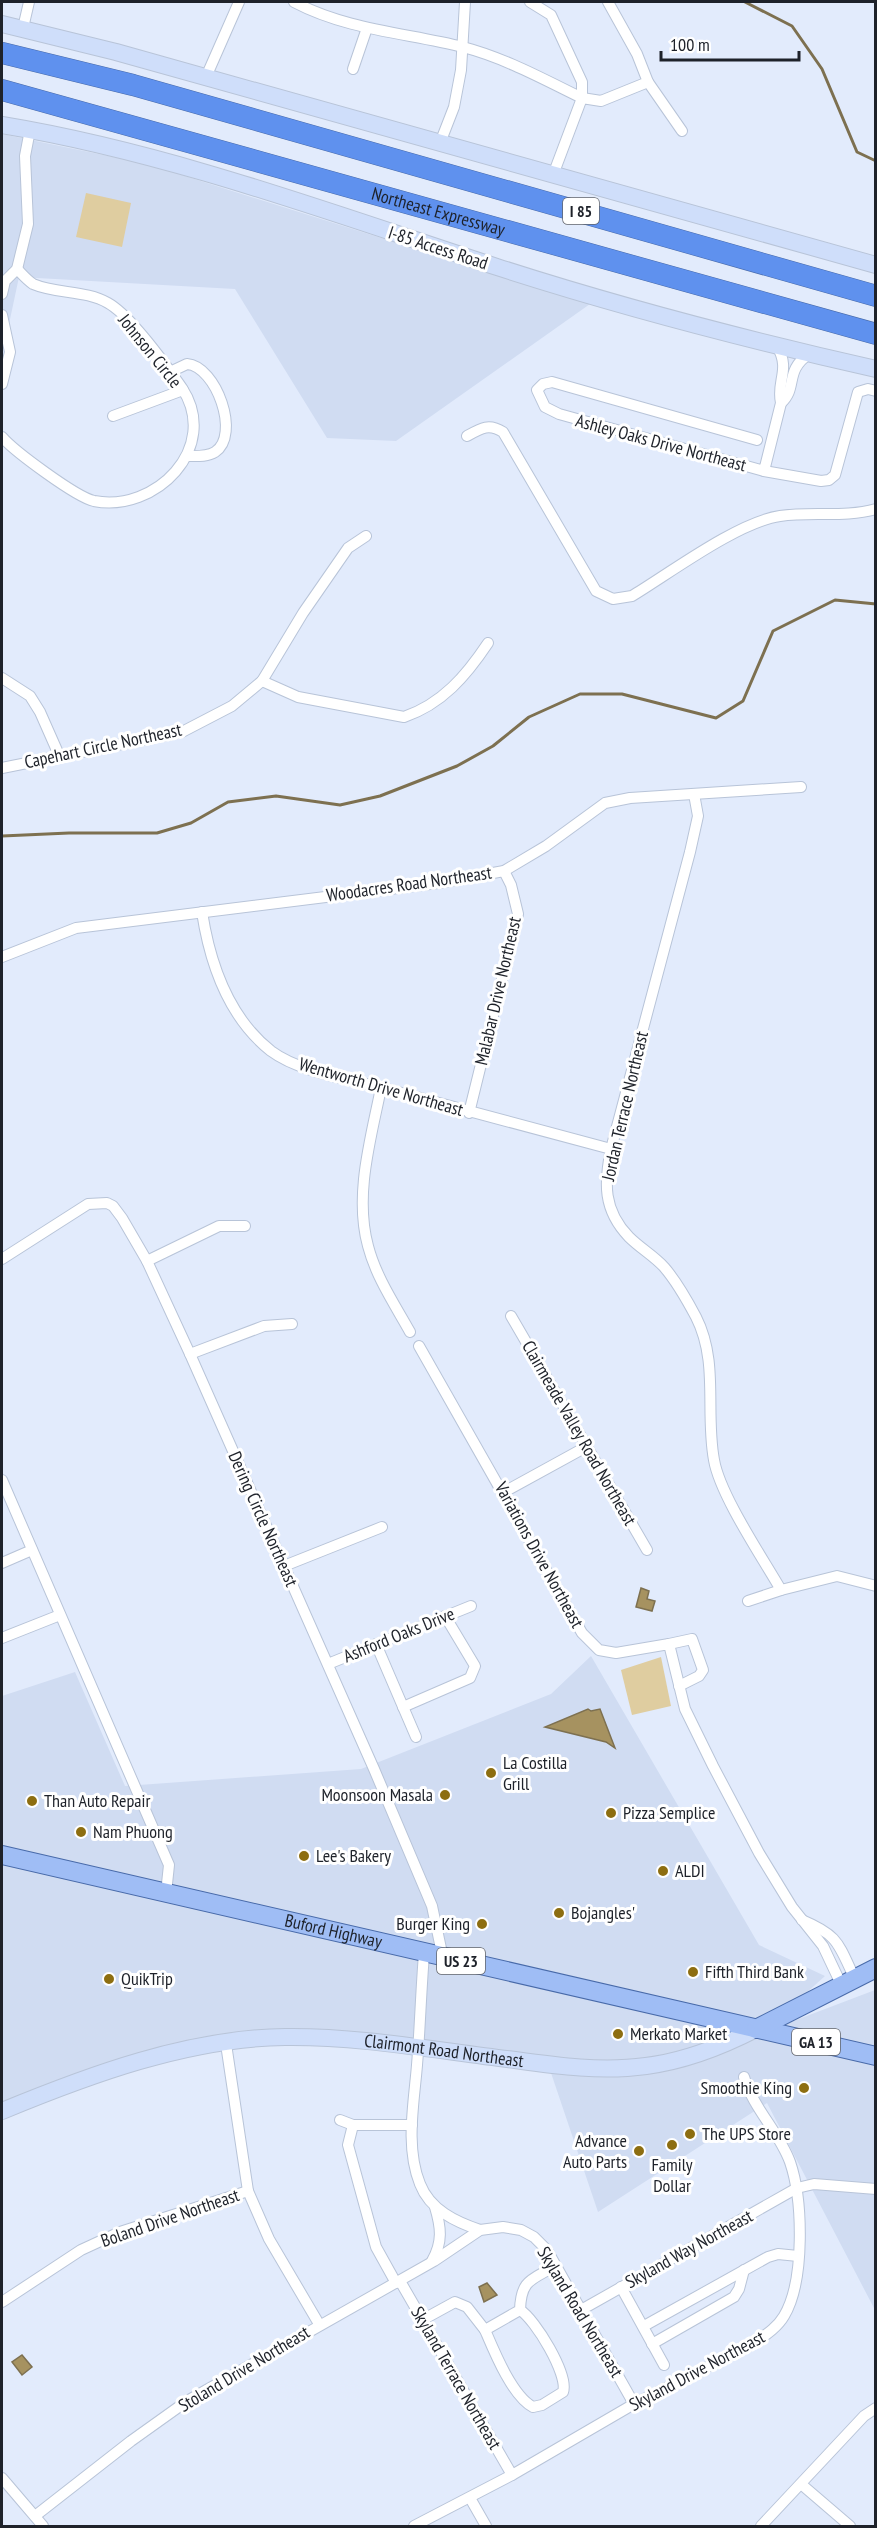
<svg xmlns="http://www.w3.org/2000/svg" width="877" height="2528" font-family="'PT Sans Narrow',sans-serif">
	<style>
		.built { fill: #d0dcf2 }
		.green { fill: #dfcda0 }
		.water { fill: #a69260; stroke: #7d7050; stroke-width: 1.5 }
		.lines { fill: none; stroke-linecap: round; stroke-linejoin: round }
		.stream { stroke: #7d7050; stroke-width: 3 }
		.street-casing { stroke: #b8c4d8; stroke-width: 12 }
		.secondary-casing { stroke: #b8c4d8; stroke-width: 18 }
		.primary-casing { stroke: #486aa9; stroke-width: 20 }
		.highway-casing { stroke: #486aa9; stroke-width: 22 }
		.street { stroke: #fff; stroke-width: 10 }
		.secondary { stroke: #cfdefa; stroke-width: 16 }
		.primary { stroke: #9fbdf5; stroke-width: 18 }
		.highway { stroke: #5f91ee; stroke-width: 21 }
		.poi-dot { fill: #8d6e11; stroke: #fff; stroke-width: 2 }
		.labels { text-anchor: middle; stroke-width: 6; stroke-linejoin: round; paint-order: stroke }
		.shield { fill: #fff; stroke: #62646a; stroke-width: 1.5 }
		.shield-label { font-size: 16px; font-weight: bold; fill: #1e222a }
		.street-label { font-size: 18px; fill: #1e222a; stroke: #fff }
		.poi-label { font-size: 18px; fill: #1e222a; stroke: #fff; text-anchor: start }
	</style>
	<rect width="100%" height="100%" fill="#e2ebfc"/>
	<g class="built">
		<polygon points="2,134 147,164 590,304 396,441 327,438 235,289 19,277 2,357"/>
		<polygon points="591,1656 759,1945 825,1976 762,2033 875,1990 875,2310 767,2103 598,2212 549,2067 310,2033 143,2065 2,2113 2,1696 75,1672 125,1786 361,1769 551,1694"/>
	</g>
	<g class="green">
		<polygon points="86,193 131,203 122,247 76,237"/>
		<polygon points="661,1657 671,1706 632,1715 621,1670"/>
	</g>
	<g class="water">
		<polygon points="641,1588 649,1591 647,1599 655,1601 652,1611 636,1607"/>
		<polygon points="588,1709 591,1711 600,1709 615,1748 606,1742 545,1727"/>
		<polygon points="487,2283 497,2295 484,2302 479,2287"/>
		<polygon points="22,2355 32,2367 22,2375 12,2362"/>
	</g>
	<g class="lines">
		<g class="stream">
			<polyline points="745,2 792,26 822,69 857,152 876,161"/>
			<polyline points="2,836 69,833 157,833 191,823 228,802 276,796 340,805 380,796 457,766 493,746 529,717 580,694 622,694 716,718 743,701 773,631 835,600 876,604"/>
		</g>
		<g class="street-casing">
			<g id="street">
				<path d="M294,2C347,30 407,33 463,47C505,58 543,79 582,98V82L551,15L530,2"/>
				<polyline points="23,28 29,2"/>
				<polyline points="353,69 367,28"/>
				<polyline points="206,77 239,2"/>
				<polyline points="648,82 682,131"/>
				<polyline points="440,143 454,107 461,70 465,2"/>
				<polyline points="553,175 582,98 601,101 648,82 637,54 608,2"/>
				<polyline points="2,294 5,281 17,269 28,224 25,156 30,130"/>
				<polyline points="2,315 10,352 2,384"/>
				<path d="M170,372L187,364C216,366 241,435 215,452C207,457 196,456 187,456"/>
				<path d="M781,403C798,388 784,371 809,354"/>
				<polyline points="113,416 183,390"/>
				<path d="M467,436C481,428 489,423 503,432L596,591L613,599L632,596C670,573 738,522 780,516C812,511 844,518 876,509"/>
				<path d="M2,437C14,451 76,497 94,501C155,513 221,448 182,388C166,365 131,316 108,303C86,290 56,294 33,284C27,280 22,274 17,269"/>
				<path d="M757,440L552,382L543,384L537,390L545,407L559,414L764,471L781,403C776,381 791,370 777,346"/>
				<polyline points="764,471 821,481 829,480 835,475 858,392 868,389 876,391"/>
				<polyline points="2,678 30,696 40,712 59,755"/>
				<path d="M262,681L298,697L404,717C442,704 466,676 488,643"/>
				<polyline points="2,768 182,732 232,706 262,681 303,613 348,548 366,536"/>
				<path d="M694,794L698,816L690,852L611,1149C604,1183 603,1210 629,1237C640,1248 654,1256 664,1267C677,1282 687,1300 696,1317C719,1362 705,1412 714,1460C720,1495 762,1557 781,1590"/>
				<path d="M202,912C210,964 228,1017 271,1051C299,1072 349,1079 383,1088C459,1109 535,1129 611,1149"/>
				<polyline points="2,957 76,928 438,883 504,871 546,846 605,803 630,798 801,787"/>
				<path d="M381,1088C371,1138 354,1195 368,1246C376,1277 395,1305 410,1332"/>
				<polyline points="469,1113 518,914 511,885 504,871"/>
				<polyline points="2,1259 88,1204 107,1203 113,1206 122,1218 147,1261 190,1354 374,1769 432,1906 443,1958"/>
				<polyline points="147,1261 219,1226 245,1226"/>
				<polyline points="511,1316 647,1550"/>
				<polyline points="419,1346 582,1633 599,1650 616,1653 669,1644 685,1709 713,1766 759,1853 792,1907 823,1946 841,1984"/>
				<polyline points="190,1354 264,1326 292,1324"/>
				<polyline points="2,1480 169,1865 166,1893"/>
				<polyline points="504,1492 586,1447"/>
				<polyline points="2,1563 32,1550"/>
				<polyline points="284,1566 382,1527"/>
				<polyline points="748,1601 781,1590 837,1576 876,1586"/>
				<polyline points="2,1638 60,1615"/>
				<polyline points="376,1644 416,1737"/>
				<polyline points="669,1644 692,1639 703,1670 699,1676 679,1686"/>
				<polyline points="328,1664 471,1606"/>
				<polyline points="403,1707 470,1678 475,1666 445,1616"/>
				<path d="M802,1920C838,1935 838,1943 854,1977"/>
				<path d="M424,1954C421,1991 420,2028 417,2065C414,2103 405,2147 420,2184C430,2210 456,2222 480,2230"/>
				<polyline points="226,2044 248,2191 269,2239 319,2324"/>
				<polyline points="340,2120 353,2125"/>
				<path d="M432,2261C443,2242 441,2227 435,2207"/>
				<polyline points="400,2281 512,2475"/>
				<polyline points="396,2283 376,2247 348,2145 353,2125 412,2125"/>
				<polyline points="621,2287 664,2365"/>
				<polyline points="2,2302 81,2250 120,2232 248,2191"/>
				<polyline points="581,2310 797,2188 814,2184 876,2189"/>
				<path d="M424,2319L455,2302L467,2307L485,2330L520,2310C521,2279 532,2280 555,2266"/>
				<polyline points="644,2326 768,2257 778,2254 798,2256"/>
				<path d="M485,2330C494,2351 512,2396 533,2407L542,2405L563,2392C569,2375 535,2319 520,2310"/>
				<polyline points="652,2344 734,2297 739,2289 744,2270"/>
				<polyline points="2,2478 43,2526"/>
				<polyline points="801,2484 850,2526"/>
				<polyline points="470,2498 486,2526"/>
				<polyline points="35,2516 131,2441 187,2401 434,2261 480,2230 503,2227 521,2230 534,2237 547,2250 634,2404"/>
				<path d="M414,2526L512,2475L634,2404L753,2344C764,2336 777,2328 784,2316C805,2281 803,2200 790,2162C779,2132 753,2108 744,2077"/>
				<polyline points="761,2526 864,2416 876,2408"/>
			</g>
		</g>
		<g class="secondary-casing">
			<g id="secondary">
				<polyline points="2,24 116,52 876,265"/>
				<path d="M2,125C171,153 334,214 497,267C621,307 748,340 876,369"/>
				<path id="s1" d="M2,2111C89,2075 189,2038 285,2037C362,2036 438,2051 515,2060C558,2066 602,2072 646,2066C686,2061 721,2047 756,2029"/>
			</g>
		</g>
		<g class="primary-casing">
			<g id="primary">
				<path id="s2" d="M2,1855L876,2056"/>
				<polyline points="756,2029 876,1968"/>
			</g>
		</g>
		<g class="highway-casing">
			<g id="highway">
				<polyline points="2,53 133,85 876,296"/>
				<path id="s3" d="M2,90L876,334"/>
			</g>
		</g>
		<use href="#street" class="street"/>
		<use href="#secondary" class="secondary"/>
		<use href="#primary" class="primary"/>
		<use href="#highway" class="highway"/>
	</g>
	<g class="poi-dot">
		<circle cx="491" cy="1773" r="6"/>
		<circle cx="445" cy="1795" r="6"/>
		<circle cx="32" cy="1801" r="6"/>
		<circle cx="611" cy="1813" r="6"/>
		<circle cx="81" cy="1832" r="6"/>
		<circle cx="304" cy="1856" r="6"/>
		<circle cx="663" cy="1871" r="6"/>
		<circle cx="559" cy="1913" r="6"/>
		<circle cx="482" cy="1924" r="6"/>
		<circle cx="693" cy="1972" r="6"/>
		<circle cx="109" cy="1979" r="6"/>
		<circle cx="618" cy="2034" r="6"/>
		<circle cx="804" cy="2088" r="6"/>
		<circle cx="690" cy="2134" r="6"/>
		<circle cx="672" cy="2145" r="6"/>
		<circle cx="639" cy="2151" r="6"/>
	</g>
	<g class="labels">
		<g class="shield">
			<rect x="563" y="198" width="36" height="26" rx="4.5"/>
			<rect x="437" y="1948" width="48" height="26" rx="4.5"/>
			<rect x="792" y="2029" width="48" height="26" rx="4.5"/>
		</g>
		<g class="shield-label">
			<text x="581" y="217">I 85</text>
			<text x="461" y="1967">US 23</text>
			<text x="816" y="2048">GA 13</text>
		</g>
		<g class="street-label">
			<text dy="6" stroke="none"><textPath href="#s3" startOffset="453">Northeast Expressway</textPath></text>
			<text transform="translate(438 248) rotate(18)" y="6">I-85 Access Road</text>
			<text transform="translate(150 351) rotate(51)" y="6">Johnson Circle</text>
			<text transform="translate(661 443) rotate(15)" y="6">Ashley Oaks Drive Northeast</text>
			<text transform="translate(103 746) rotate(-12)" y="6">Capehart Circle Northeast</text>
			<text transform="translate(409 884) rotate(-8)" y="6">Woodacres Road Northeast</text>
			<text transform="translate(498 991) rotate(-77)" y="6">Malabar Drive Northeast</text>
			<text transform="translate(381 1087) rotate(16)" y="6">Wentworth Drive Northeast</text>
			<text transform="translate(625 1106) rotate(-77)" y="6">Jordan Terrace Northeast</text>
			<text transform="translate(579 1433) rotate(60)" y="6">Clairmeade Valley Road Northeast</text>
			<text transform="translate(263 1519) rotate(66)" y="6">Dering Circle Northeast</text>
			<text transform="translate(539 1555) rotate(61)" y="6">Variations Drive Northeast</text>
			<text transform="translate(399 1635) rotate(-22)" y="6">Ashford Oaks Drive</text>
			<text dy="6" stroke="none"><textPath href="#s2" startOffset="340">Buford Highway</textPath></text>
			<text dy="6" stroke="none"><textPath href="#s1" startOffset="454">Clairmont Road Northeast</textPath></text>
			<text transform="translate(170 2218) rotate(-19)" y="6">Boland Drive Northeast</text>
			<text transform="translate(689 2249) rotate(-29)" y="6">Skyland Way Northeast</text>
			<text transform="translate(580 2312) rotate(59)" y="6">Skyland Road Northeast</text>
			<text transform="translate(244 2369) rotate(-31)" y="6">Stoland Drive Northeast</text>
			<text transform="translate(697 2371) rotate(-28)" y="6">Skyland Drive Northeast</text>
			<text transform="translate(456 2378) rotate(60)" y="6">Skyland Terrace Northeast</text>
		</g>
		<g class="poi-label">
			<text x="503" y="1769">La Costilla<tspan x="503" dy="21">Grill</tspan></text>
			<text x="433" y="1801" text-anchor="end">Moonsoon Masala</text>
			<text x="44" y="1807">Than Auto Repair</text>
			<text x="623" y="1819">Pizza Semplice</text>
			<text x="93" y="1838">Nam Phuong</text>
			<text x="316" y="1862">Lee's Bakery</text>
			<text x="675" y="1877">ALDI</text>
			<text x="571" y="1919">Bojangles'</text>
			<text x="470" y="1930" text-anchor="end">Burger King</text>
			<text x="705" y="1978">Fifth Third Bank</text>
			<text x="121" y="1985">QuikTrip</text>
			<text x="630" y="2040">Merkato Market</text>
			<text x="792" y="2094" text-anchor="end">Smoothie King</text>
			<text x="702" y="2140">The UPS Store</text>
			<text x="627" y="2147" text-anchor="end">Advance<tspan x="627" dy="21">Auto Parts</tspan></text>
			<text x="672" y="2171" text-anchor="middle">Family<tspan x="672" dy="21">Dollar</tspan></text>
		</g>
	</g>
	<rect width="877" height="2528" fill="none" stroke="#1e222a" stroke-width="6"/>
	<path d="M661 51v9h138v-9" fill="none" stroke="#1e222a" stroke-width="3"/>
	<text x="670" y="51" font-size="18" fill="#1e222a" stroke="#ffffff" stroke-width="4.5" paint-order="stroke">100 m</text>
</svg>
